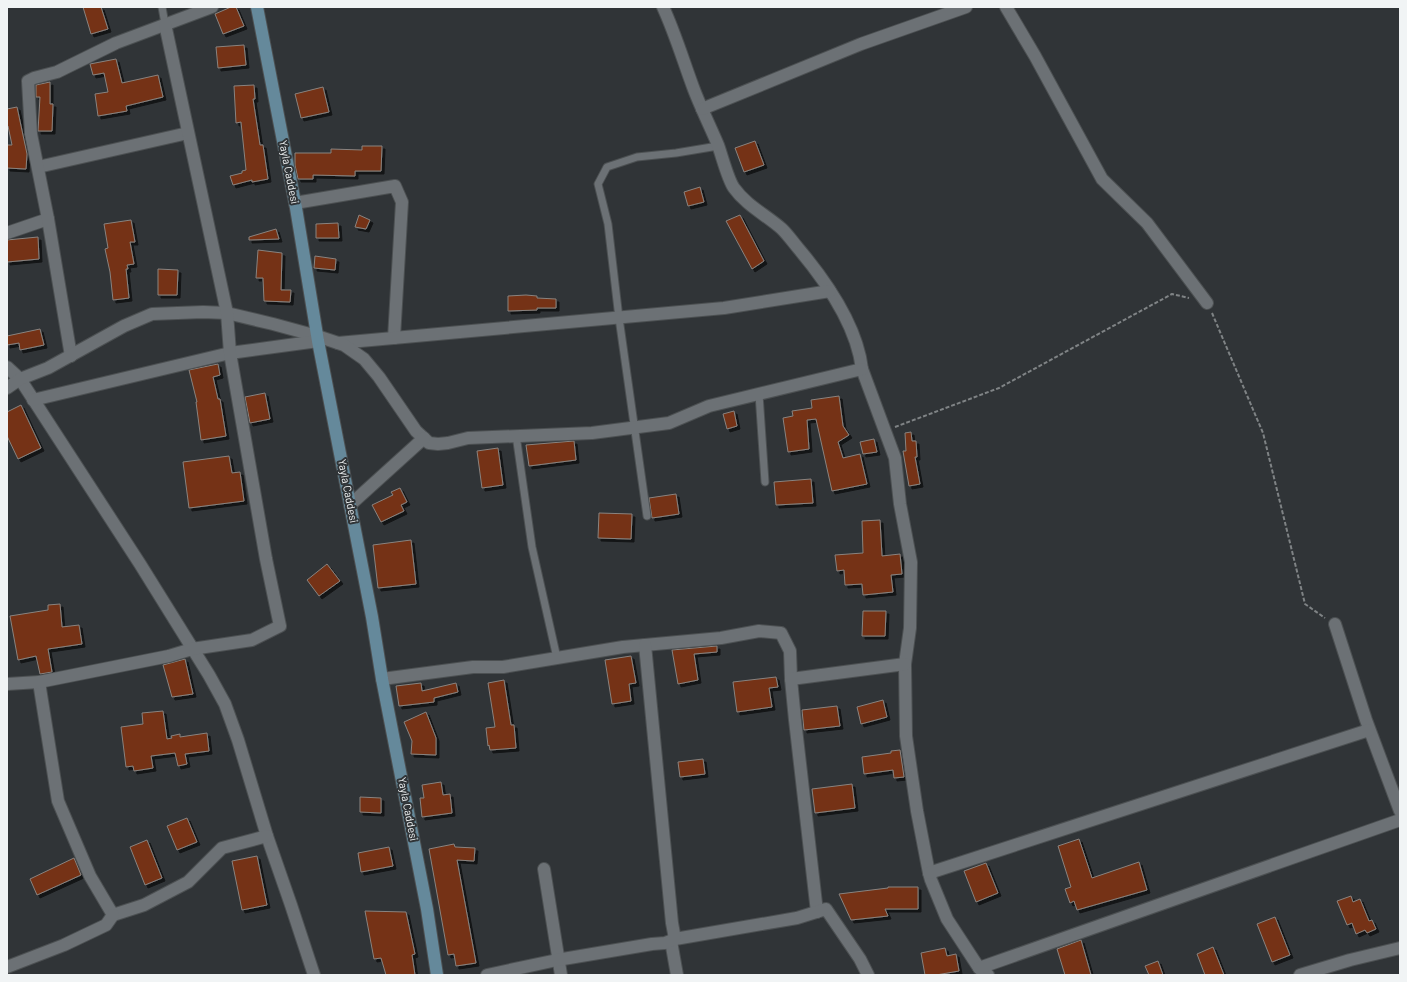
<svg xmlns="http://www.w3.org/2000/svg" width="1407" height="982" font-family="Barlow,sans-serif">
	<style>
		.building { fill: #753212; stroke: #898380; filter: url(#shadow) }
		.lines { fill: none; stroke-linecap: round; stroke-linejoin: round }
		.lane-casing { stroke: #4c5052; stroke-width: 9 }
		.street-casing { stroke: #4c5052; stroke-width: 14 }
		.secondary-casing { stroke: #4c5052; stroke-width: 14 }
		.path { stroke: #7f8385; stroke-width: 2; stroke-dasharray: 4 2; stroke-linecap: butt }
		.lane { stroke: #6c7175; stroke-width: 7 }
		.street { stroke: #6c7175; stroke-width: 12 }
		.secondary { stroke: #65899b; stroke-width: 12 }
		.labels { text-anchor: middle; stroke-width: 4; stroke-linejoin: round; paint-order: stroke }
		.street-label { font-size: 11px; fill: #f1f4f5; stroke: #303437 }
	</style>
	<defs>
		<filter id="shadow"><feDropShadow dx="3" dy="3" stdDeviation="0" flood-color="#0009"/></filter>
	</defs>
	<rect width="100%" height="100%" fill="#303437"/>
	<g class="building">
		<polygon points="83,7 101,7 108,29 91,34"/>
		<polygon points="231,7 236,7 244,26 223,34 215,14"/>
		<polygon points="244,45 246,65 218,68 216,47"/>
		<polygon points="116,59 122,83 158,75 163,97 126,106 127,111 98,116 95,94 108,92 104,73 93,75 90,64"/>
		<polygon points="50,82 50,104 53,104 52,131 38,131 40,97 36,97 36,85"/>
		<polygon points="254,85 255,99 253,99 260,145 263,145 268,179 252,182 252,180 233,185 230,176 242,173 242,171 246,170 241,122 236,123 234,86"/>
		<polygon points="323,87 329,112 301,118 295,94"/>
		<polygon points="17,107 27,154 26,169 7,168 7,145 12,145 8,126 7,126 7,109"/>
		<polygon points="755,141 764,165 744,172 735,148"/>
		<polygon points="362,146 382,146 381,171 355,171 355,176 313,175 313,179 298,179 295,165 295,153 331,153 331,149 362,150"/>
		<polygon points="700,187 704,202 688,206 684,192"/>
		<polygon points="359,215 370,220 366,229 355,227"/>
		<polygon points="740,215 764,261 752,269 726,221"/>
		<polygon points="131,220 135,242 130,242 134,264 127,265 128,269 126,269 129,298 113,300 110,272 105,249 108,248 104,224"/>
		<polygon points="338,223 339,238 316,238 316,224"/>
		<polygon points="276,229 279,239 249,240 249,237"/>
		<polygon points="38,237 39,259 7,262 7,240"/>
		<polygon points="258,250 282,253 281,290 291,290 290,302 264,301 263,278 256,278"/>
		<polygon points="315,256 336,259 335,270 314,268"/>
		<polygon points="158,269 178,270 177,295 158,295"/>
		<polygon points="526,295 537,296 537,298 556,299 556,308 537,308 537,310 508,311 508,296"/>
		<polygon points="40,329 44,345 20,350 19,343 7,345 7,336"/>
		<polygon points="218,364 220,375 213,377 218,399 220,399 226,436 201,440 196,402 197,402 189,370"/>
		<polygon points="265,393 270,419 250,423 245,397"/>
		<polygon points="839,396 843,426 849,435 838,442 843,458 860,454 867,484 832,491 816,419 807,420 809,449 788,452 783,418 793,416 792,411 812,408 811,400"/>
		<polygon points="21,405 41,448 18,459 7,436 7,412"/>
		<polygon points="734,411 737,426 727,429 723,414"/>
		<polygon points="911,432 912,441 916,441 917,457 915,457 920,484 909,486 903,451 906,451 905,433"/>
		<polygon points="874,439 877,452 863,454 860,442"/>
		<polygon points="574,441 576,460 529,466 526,445"/>
		<polygon points="498,448 503,485 482,488 477,451"/>
		<polygon points="229,456 232,473 240,472 244,501 189,508 183,462"/>
		<polygon points="811,479 813,503 776,505 774,482"/>
		<polygon points="400,488 407,502 401,505 404,511 381,522 372,505 393,495 391,492"/>
		<polygon points="676,494 679,514 652,518 649,498"/>
		<polygon points="599,513 632,514 631,539 598,538"/>
		<polygon points="880,520 882,556 900,554 902,574 891,575 893,592 863,595 862,584 845,585 844,570 837,571 835,555 863,553 862,521"/>
		<polygon points="411,540 416,584 378,588 373,545"/>
		<polygon points="327,564 340,581 319,596 307,580"/>
		<polygon points="60,604 62,627 79,625 82,644 48,649 52,672 40,674 36,656 18,660 10,616 48,610 48,605"/>
		<polygon points="863,611 886,611 885,636 862,636"/>
		<polygon points="717,646 717,652 694,654 698,680 678,684 672,650"/>
		<polygon points="631,656 636,683 629,684 631,701 612,704 605,660"/>
		<polygon points="185,659 193,694 172,697 163,665"/>
		<polygon points="776,677 778,687 769,688 772,707 737,712 733,682"/>
		<polygon points="504,680 511,725 514,725 516,748 490,750 489,745 488,746 486,728 495,727 488,683"/>
		<polygon points="421,683 422,691 456,683 458,692 434,698 434,702 399,706 396,686"/>
		<polygon points="883,700 887,717 861,724 857,707"/>
		<polygon points="837,706 840,726 804,730 802,710"/>
		<polygon points="163,711 167,739 172,738 171,736 180,734 180,737 207,733 209,751 185,754 187,764 178,766 175,753 151,756 153,768 134,771 133,766 126,767 121,727 143,724 142,713"/>
		<polygon points="426,712 436,738 436,755 411,754 412,741 404,722"/>
		<polygon points="900,750 904,777 894,778 893,770 864,774 862,757 891,753 891,751"/>
		<polygon points="703,759 705,774 680,777 678,762"/>
		<polygon points="441,782 443,795 450,794 452,813 422,817 420,798 424,798 422,785"/>
		<polygon points="852,784 855,808 815,813 812,789"/>
		<polygon points="360,797 381,798 381,813 360,812"/>
		<polygon points="187,818 197,842 177,850 167,826"/>
		<polygon points="1079,839 1092,878 1139,862 1147,890 1077,910 1074,901 1070,903 1065,889 1071,887 1058,846"/>
		<polygon points="147,840 162,878 145,885 130,847"/>
		<polygon points="454,844 455,847 475,848 474,861 457,860 476,963 456,966 454,954 448,955 429,849"/>
		<polygon points="389,847 393,866 361,872 358,853"/>
		<polygon points="257,856 267,905 242,910 232,861"/>
		<polygon points="74,858 81,875 37,895 30,879"/>
		<polygon points="986,863 998,893 976,902 964,871"/>
		<polygon points="888,887 918,887 918,909 885,909 888,916 851,920 839,894 888,888"/>
		<polygon points="1351,896 1353,902 1360,899 1369,921 1372,920 1376,929 1367,933 1365,930 1356,934 1352,923 1347,925 1337,901"/>
		<polygon points="365,911 406,912 415,954 412,955 415,975 386,975 381,958 374,959"/>
		<polygon points="1275,917 1290,955 1272,962 1257,924"/>
		<polygon points="1081,940 1091,975 1065,975 1057,949"/>
		<polygon points="1213,947 1224,975 1205,975 1197,954"/>
		<polygon points="945,948 947,956 956,954 959,971 936,975 925,975 921,953"/>
		<polygon points="1158,961 1163,975 1149,975 1145,966"/>
	</g>
	<g class="lines">
		<g class="lane-casing">
			<g id="lane">
				<polyline points="162,7 165,24"/>
				<polyline points="759,394 765,482"/>
				<polyline points="516,435 532,547 557,658"/>
				<polyline points="647,516 619,318 608,224 598,184 607,167 637,157 676,153 718,146"/>
			</g>
		</g>
		<g class="street-casing">
			<g id="street">
				<path d="M663,7C675,33 683,60 693,87C700,106 710,126 718,145C722,156 728,180 734,188C746,205 766,215 782,229C788,235 793,242 798,248C825,280 857,326 862,369L895,458L900,504L911,562L910,628L905,664L906,736L917,811L929,873L931,880L947,919L979,968L988,975"/>
				<polyline points="1006,7 1035,56 1102,179 1147,223 1207,303"/>
				<polyline points="702,109 861,44 966,7"/>
				<polyline points="38,167 188,133"/>
				<polyline points="295,203 395,186 402,202 394,338"/>
				<polyline points="7,233 48,219"/>
				<polyline points="338,343 724,308 830,291"/>
				<polyline points="71,356 48,219 31,134 28,81 34,78 57,72 116,43 212,7"/>
				<polyline points="7,367 20,379 140,564 209,675 225,704 238,740 267,836 291,905 314,975"/>
				<polyline points="7,388 20,379 48,368 124,326 152,314 203,312 227,313 273,324 317,336 344,345 364,359 379,377 416,431 429,443 438,444 448,443 468,438 592,433 669,423 709,406 862,369"/>
				<polyline points="33,400 230,353 318,341"/>
				<polyline points="350,505 424,438"/>
				<polyline points="1335,624 1366,720 1400,811"/>
				<polyline points="382,679 473,667 503,667 623,647 721,638 759,631 781,633 790,651 791,679"/>
				<polyline points="39,682 58,801 90,876 113,915 144,905 188,882 222,848 267,836"/>
				<polyline points="7,684 39,682 169,656 192,649 252,640 280,626 266,559 230,353 227,313 165,24"/>
				<polyline points="544,869 561,975"/>
				<polyline points="929,873 1369,730"/>
				<polyline points="817,912 795,720 791,679 905,664"/>
				<polyline points="675,939 797,918 826,909 860,959 868,975"/>
				<polyline points="671,941 677,975"/>
				<polyline points="7,967 64,945 106,925 113,915"/>
				<polyline points="979,968 1400,820"/>
				<polyline points="487,975 557,960 652,944 665,943 675,939 672,923 645,645"/>
				<polyline points="1300,975 1350,960 1400,948"/>
			</g>
		</g>
		<g class="secondary-casing">
			<polyline id="secondary" points="257,7 296,208 318,341 372,617 382,679 427,909 437,975"/>
		</g>
		<g class="path">
			<polyline points="1212,313 1263,433 1305,604 1325,618"/>
			<polyline points="895,427 999,388 1172,294 1189,298"/>
		</g>
		<use href="#lane" class="lane"/>
		<use href="#street" class="street"/>
		<use href="#secondary" class="secondary"/>
	</g>
	<g class="labels">
		<g class="street-label">
			<text transform="translate(289 172) rotate(79)" y="4">Yayla Caddesi</text>
			<text transform="translate(348 491) rotate(79)" y="4">Yayla Caddesi</text>
			<text transform="translate(408 809) rotate(79)" y="4">Yayla Caddesi</text>
		</g>
	</g>
	<rect width="1407" height="982" fill="none" stroke="#f1f4f5" stroke-width="16"/>
</svg>
